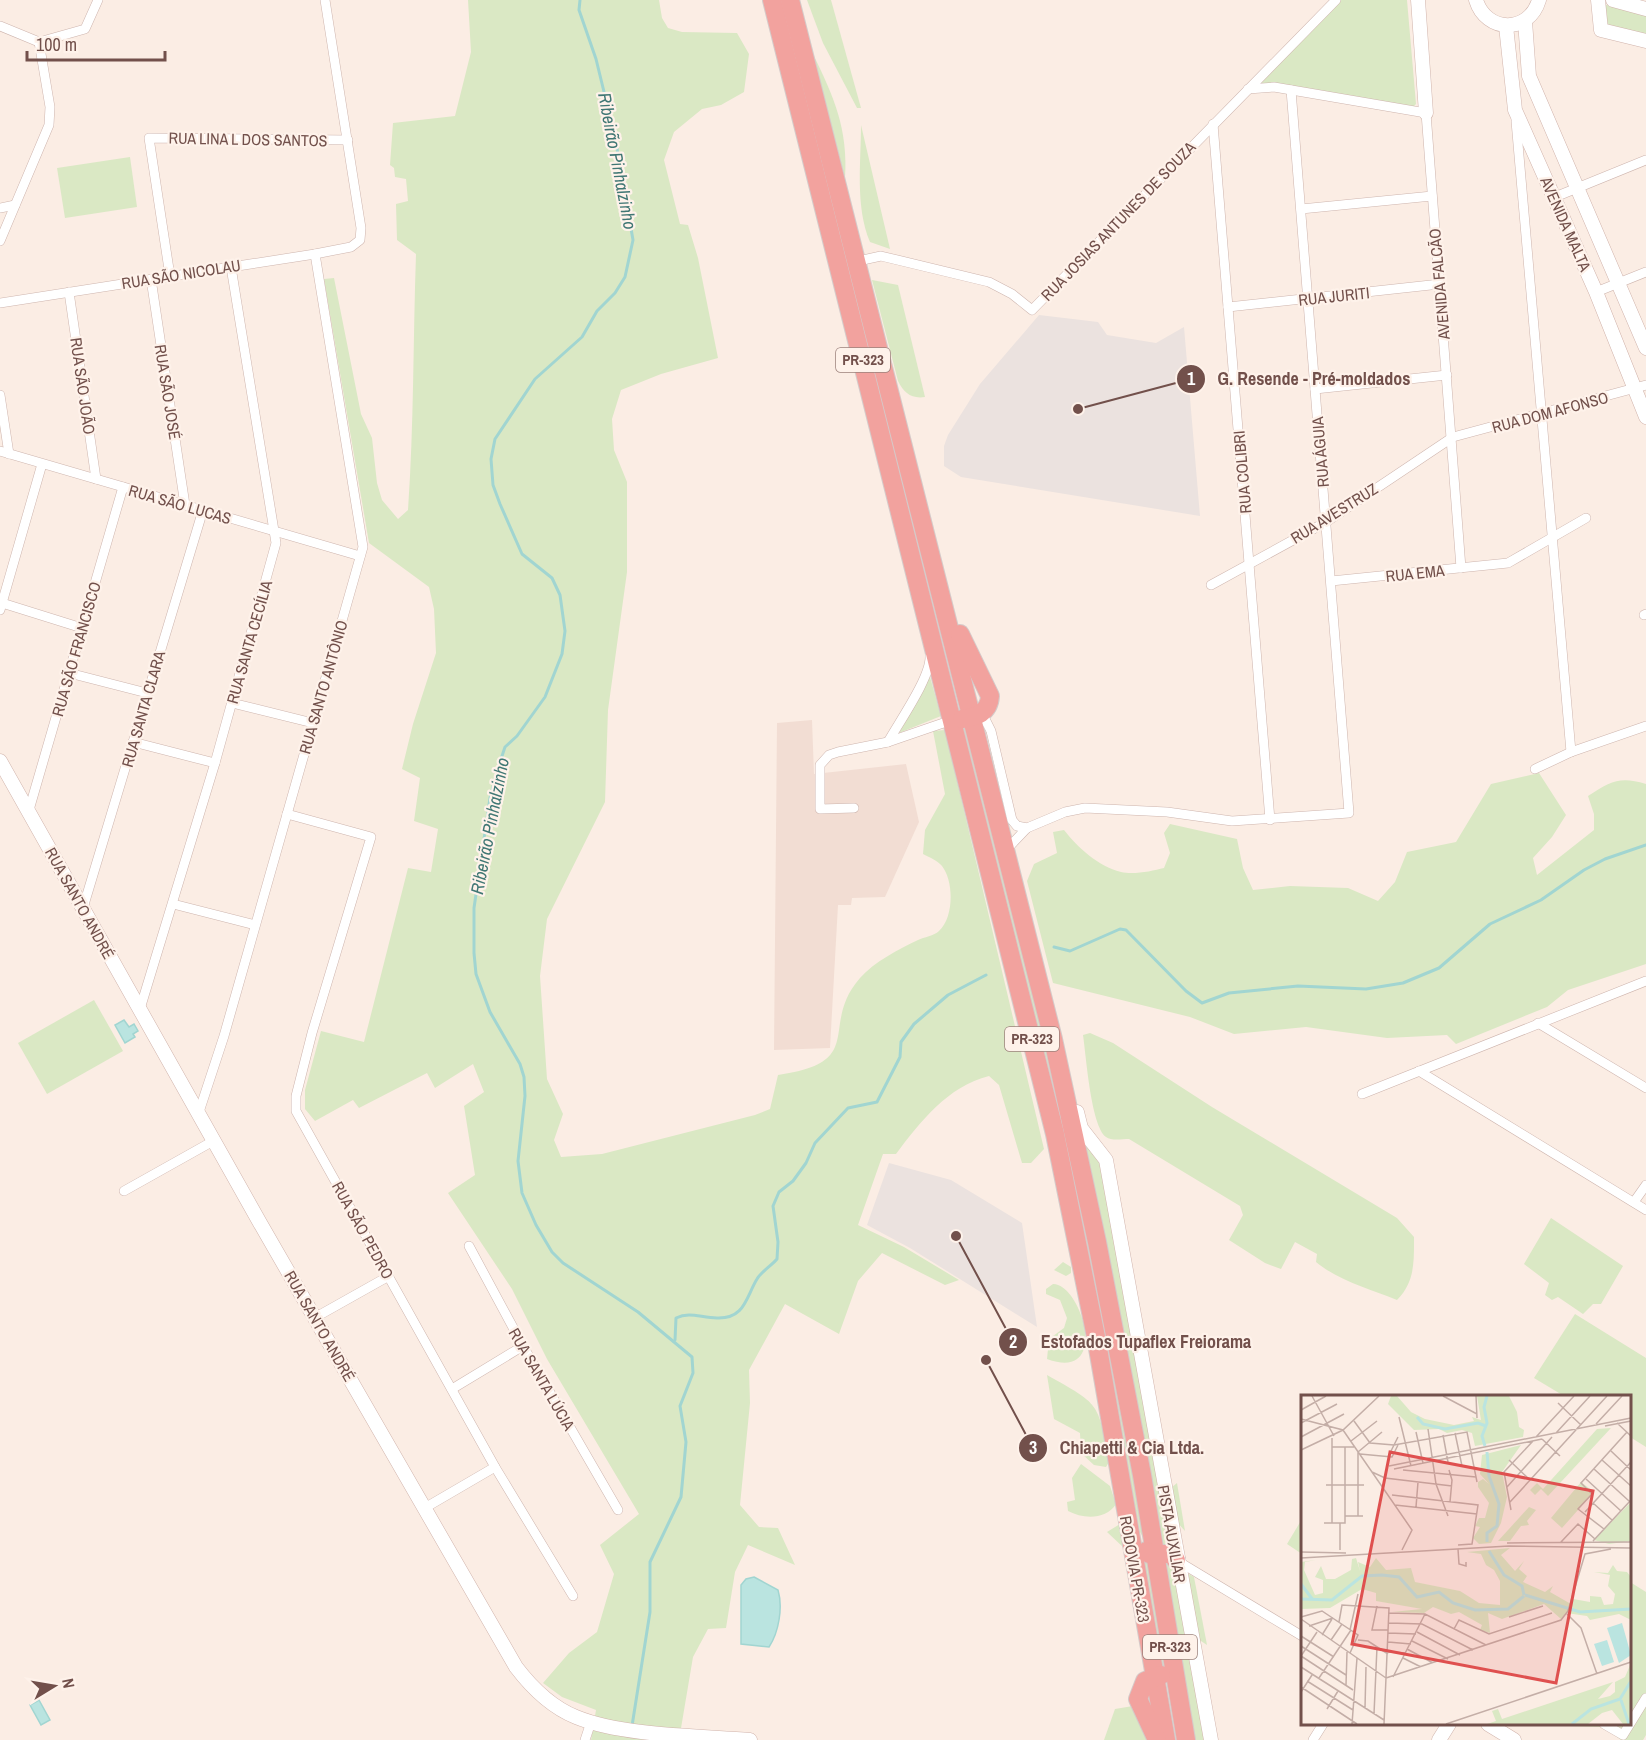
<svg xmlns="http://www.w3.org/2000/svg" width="1646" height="1740" font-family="'Archivo Narrow',sans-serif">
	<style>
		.residential { fill: #f2ddd3 }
		.industrial { fill: #ebe2df }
		.green { fill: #dae8c4 }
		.water { fill: #bae4e0; stroke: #a1d5d1; stroke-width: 1.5 }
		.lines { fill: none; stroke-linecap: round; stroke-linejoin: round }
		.stream { stroke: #a1d5d1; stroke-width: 3 }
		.street-casing { stroke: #ceb5ae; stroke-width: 10 }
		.secondary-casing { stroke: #d1b4ac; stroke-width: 15 }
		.highway-casing { stroke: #d5cac9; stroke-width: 20 }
		.street { stroke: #fff; stroke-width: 9 }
		.secondary { stroke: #fff; stroke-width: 14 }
		.highway { stroke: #f2a29e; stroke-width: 18 }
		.labels { text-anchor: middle; stroke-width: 4.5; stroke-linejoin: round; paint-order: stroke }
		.shield { fill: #fef2ea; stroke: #9c817b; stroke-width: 1.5 }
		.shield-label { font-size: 15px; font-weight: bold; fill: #72504b }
		.street-label { font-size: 16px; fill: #72504b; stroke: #fef2ea }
		.water-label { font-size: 18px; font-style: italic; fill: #407774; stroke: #fef2ea }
		.inset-river { fill: none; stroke: #bae4e0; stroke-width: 3 }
		.inset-road { fill: none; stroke: #c4aea7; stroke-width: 1.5 }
		.view { fill: #df504f; fill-opacity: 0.15; stroke: #df504f; stroke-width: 3 }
		.inset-edge { fill: none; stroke: #72504b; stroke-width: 3 }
		.leader { fill: none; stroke: #72504b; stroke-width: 2 }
		.callout-dot { fill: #72504b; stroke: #fef2ea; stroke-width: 2 }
		.mark-label { font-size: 18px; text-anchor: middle; font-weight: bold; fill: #fff }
		.callout-label { font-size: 18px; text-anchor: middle; font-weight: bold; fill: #72504b; stroke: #fef2ea; stroke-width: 4.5; stroke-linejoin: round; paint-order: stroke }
	</style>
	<rect width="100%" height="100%" fill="#fbede4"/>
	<polygon class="residential" points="812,720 814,774 906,764 919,822 885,897 852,898 851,905 838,905 830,1048 774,1050 777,723"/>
	<g class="industrial">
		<polygon points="1039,315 1098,322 1107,335 1156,343 1184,327 1200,516 961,477 944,466 944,446 948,435 980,384"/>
		<polygon points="889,1163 951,1180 1022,1223 1037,1327 910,1248 867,1225"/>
	</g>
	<g class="green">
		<path d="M468,0H659L662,18L668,28L682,32L737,33L749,54L744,92L721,105L702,109L674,132L664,160L680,224L688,225L698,258L718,358L661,374L621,390L612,419L614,450L627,482V572L608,710L605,802L547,919L540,976L547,1079L563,1114L554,1140L561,1157L602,1154L755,1115L770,1109L778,1075C869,1062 818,1026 860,978C874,962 899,949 918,940C924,937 934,936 939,931C954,918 954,881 942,866C938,861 929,857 923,854L925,830L945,794L933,731L945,730L1044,1149L1031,1163H1022L999,1085L989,1076C948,1086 920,1122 896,1154H883L858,1225L904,1247L959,1280L945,1285L882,1253L858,1281L839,1334L785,1304L749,1370L750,1403L740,1505L759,1527L778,1528L795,1565L748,1545L735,1572L726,1628L708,1629L693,1657L679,1740H591L596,1710L562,1697L543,1683L569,1653L597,1632L614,1574L600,1545L639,1514L547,1359L512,1289L448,1193L475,1175L464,1106L484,1092L473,1064L435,1088L427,1073L359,1108L353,1100L315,1121L305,1109V1090L321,1031L364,1042L408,868L431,872L438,829L414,821L420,778L402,769L413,724L436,653L434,609L429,587L369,543L324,279L334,278L361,414L372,438L377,483L382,500L398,519L408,510C414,425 413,340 416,254L397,240L396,204L408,201L406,179L395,177L394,168L390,165L393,123L455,116L471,52Z"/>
		<polygon points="807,0 831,0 861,108 857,108 823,43"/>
		<polygon points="1340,0 1407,0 1416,104 1413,107 1272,83 1258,84"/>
		<polygon points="1603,4 1646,15 1646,38 1605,27"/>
		<path d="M813,54C834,97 848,129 845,178Z"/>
		<path d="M861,125L890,249L870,242C855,206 861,163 861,125Z"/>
		<polygon points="130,157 137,207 65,218 57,168"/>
		<path d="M872,280L898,285L925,397C911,399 904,393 898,381Z"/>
		<polygon points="930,677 941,716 899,733"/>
		<polygon points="961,727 965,727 1054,1070 1112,1347 1144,1539 1140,1532 1121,1430"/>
		<path d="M1539,773L1566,815L1552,837L1533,858L1537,875L1594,830V814L1588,796C1611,781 1620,776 1646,784V964L1568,990L1547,1007L1456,1044L1447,1035L1387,1038L1306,1027L1234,1034L1190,1017L1053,983L1027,881L1034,864L1057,853L1053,832L1064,830C1078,848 1098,866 1121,872C1134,875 1152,871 1164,868L1170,853L1164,833L1170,824L1237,839L1243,868L1253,890L1290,886L1348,888L1378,901L1395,882L1407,852L1456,842L1491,784Z"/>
		<polygon points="94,1000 123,1051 47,1094 18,1043"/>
		<path d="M1090,1033L1113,1043L1212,1107L1397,1218L1414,1237C1414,1262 1415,1282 1397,1300C1370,1289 1339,1281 1316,1262L1317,1254L1295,1242L1281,1269L1265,1263L1229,1240L1243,1215L1240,1206L1129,1139C1122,1139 1111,1141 1106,1137C1091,1126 1086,1055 1083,1035Z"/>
		<polygon points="1084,1143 1099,1159 1168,1537 1168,1542 1163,1547"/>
		<polygon points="1551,1218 1623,1266 1601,1304 1593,1304 1583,1314 1558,1297 1552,1300 1545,1295 1549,1283 1524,1264"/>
		<polygon points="1063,1262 1071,1267 1071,1273 1066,1276 1054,1270"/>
		<path d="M1053,1284C1081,1283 1112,1383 1047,1359L1049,1339L1064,1328L1067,1318L1060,1300L1046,1294V1289Z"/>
		<polygon points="1575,1314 1646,1358 1646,1447 1630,1437 1630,1396 1564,1396 1534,1378"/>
		<path d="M1047,1375C1100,1405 1098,1401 1109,1462L1106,1467L1094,1465L1081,1453L1080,1433L1054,1419Z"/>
		<path d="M1081,1464L1110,1486L1116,1504C1106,1520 1083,1519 1068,1511L1067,1502L1075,1500L1072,1478Z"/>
		<polygon points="1177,1483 1185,1531 1175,1520 1171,1488"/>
		<polygon points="1302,1519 1302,1554 1287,1544"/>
		<polygon points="1120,1524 1124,1548 1107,1532"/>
		<polygon points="1144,1561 1148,1563 1166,1668 1161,1667 1147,1595"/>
		<polygon points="1165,1561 1172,1561 1204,1740 1194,1740"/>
		<polygon points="1189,1574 1194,1577 1207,1645 1198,1639 1186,1575"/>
		<polygon points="1630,1582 1646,1592 1646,1735 1643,1740 1621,1740 1604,1727 1570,1726 1569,1724 1630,1724"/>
		<polygon points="1133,1706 1152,1740 1104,1740 1115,1709"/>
	</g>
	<g class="water">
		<polygon points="124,1020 129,1027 134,1024 138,1031 133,1034 135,1037 125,1043 115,1025"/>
		<path d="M754,1577L778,1590C783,1607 779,1632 769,1647L741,1644V1585L746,1579Z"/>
		<polygon points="39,1700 50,1720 41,1725 30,1705"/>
	</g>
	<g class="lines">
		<g class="stream">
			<polyline points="580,0 579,10 596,59 615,137 633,240 625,277 615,293 597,311 582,337 535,379 495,439 491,459 493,485 500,504 522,554 552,578 560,595 565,631 562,654 545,697 517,736 505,747 498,768 490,798 474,908 474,953 476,974 490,1012 520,1064 524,1077 525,1096 518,1161 522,1193 536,1225 552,1252 563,1263 638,1312 692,1357 693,1373 680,1406 686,1442 681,1497 650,1562 650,1612 632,1726"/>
			<polyline points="1054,947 1070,951 1120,929 1126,930 1186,991 1202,1003 1229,993 1298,986 1366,989 1403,983 1439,968 1490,924 1541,900 1584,870 1605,859 1646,845"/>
			<path d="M675,1340L676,1318C690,1311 701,1318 717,1318C745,1319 746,1297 757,1279C761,1272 771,1266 777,1259L778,1242L773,1206L779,1192L793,1181L806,1163L815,1143L848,1108L877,1102L900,1057L901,1042L914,1024L948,995L986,975"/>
		</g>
		<g class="street-casing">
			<g id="street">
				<polyline points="0,26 39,42 85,29 98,0"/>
				<polyline points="1248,89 1274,87 1426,113 1461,568"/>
				<polyline points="1516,121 1571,752"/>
				<polyline points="1213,124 1270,820"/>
				<polyline points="1555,197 1646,160"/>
				<polyline points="0,208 15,205"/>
				<polyline points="1301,209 1432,196"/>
				<polyline points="0,241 49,125 50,107 39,42"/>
				<polyline points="858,261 881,256 989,282 1012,294 1032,310 1336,0"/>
				<polyline points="170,276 149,138 348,140"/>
				<polyline points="151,279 185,505"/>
				<polyline points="69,292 96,479"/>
				<polyline points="1596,292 1646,272"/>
				<polyline points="0,303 315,254 351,247 360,240 361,228 325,0"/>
				<polyline points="1228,307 1440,284"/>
				<polyline points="1315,389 1447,375"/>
				<polyline points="0,395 9,454"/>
				<polyline points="0,451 360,556"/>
				<polyline points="1331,581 1508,563 1586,518"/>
				<polyline points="1211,585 1326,522 1453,437 1646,385"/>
				<polyline points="2,603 82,628"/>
				<polyline points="0,610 42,464"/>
				<polyline points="1644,615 1646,614"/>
				<polyline points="69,673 147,693"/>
				<polyline points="232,703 313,723"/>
				<polyline points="982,713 991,731 1012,820 1017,826 1027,828 1065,812 1085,808 1167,812 1232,821 1349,813 1291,90"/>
				<polyline points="133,742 215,763"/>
				<path d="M888,742C899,722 931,677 930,656"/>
				<polyline points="1535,769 1571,752 1646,726"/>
				<polyline points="854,808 820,809 820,765 829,755 838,752 888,742 952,720"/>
				<polyline points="29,810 123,487"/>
				<polyline points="287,814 371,837 312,1033 296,1096 296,1111 495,1467 573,1596"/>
				<polyline points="1006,850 1027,828"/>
				<polyline points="173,904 255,925"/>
				<polyline points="83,908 203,510"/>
				<polyline points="140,1009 215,763 276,543 231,267"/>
				<polyline points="1538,1023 1646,1088"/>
				<polyline points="1419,1071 1646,1210"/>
				<polyline points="1362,1094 1646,981"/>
				<polyline points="199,1112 224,1036 363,547 315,254"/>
				<polyline points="124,1191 215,1140"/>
				<polyline points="1634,1202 1646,1185"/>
				<polyline points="469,1246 523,1346 618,1510"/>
				<polyline points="316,1317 389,1276"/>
				<polyline points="452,1389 523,1346"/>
				<polyline points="423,1509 495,1467"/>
				<polyline points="1176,1560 1302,1636"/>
				<polyline points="1604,1724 1623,1735 1646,1698"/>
				<polyline points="585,1740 591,1722"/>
				<polyline points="1313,1740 1323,1724"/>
			</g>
		</g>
		<g class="secondary-casing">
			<g id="secondary">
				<polyline points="1418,0 1426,113"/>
				<path d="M1476,0C1486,33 1529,34 1539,0"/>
				<polyline points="1598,0 1601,30 1646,41"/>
				<polyline points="1613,0 1646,9"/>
				<polyline points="1525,21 1529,76 1646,348"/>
				<polyline points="1506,26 1515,110 1596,292 1646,417"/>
				<path d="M0,761L260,1223L516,1667C532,1688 551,1707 576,1717C622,1736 699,1736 750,1740"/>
				<polyline points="1077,1112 1081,1128 1106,1160 1211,1740"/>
				<polyline points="1488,1724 1514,1740"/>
				<polyline points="1439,1740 1449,1724"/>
			</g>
		</g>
		<g class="highway-casing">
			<g id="highway">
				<polyline points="772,0 1055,1134 1096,1337 1166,1740"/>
				<polyline points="790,0 1053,1039 1097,1242 1142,1475 1186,1740"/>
				<path d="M960,634L990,696C989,713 976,717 962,719"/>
				<polyline points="1146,1551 1149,1554 1172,1554 1176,1560"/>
				<polyline points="1157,1740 1138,1699 1145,1681 1161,1675"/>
			</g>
		</g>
		<use href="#street" class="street"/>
		<use href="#secondary" class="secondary"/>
		<use href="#highway" class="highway"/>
	</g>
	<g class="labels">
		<g class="shield">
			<rect x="836" y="348" width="54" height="24" rx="4.5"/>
			<rect x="1005" y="1027" width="54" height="24" rx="4.5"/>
			<rect x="1143" y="1635" width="54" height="24" rx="4.5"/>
		</g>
		<g class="shield-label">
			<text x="863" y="365">PR-323</text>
			<text x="1032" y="1044">PR-323</text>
			<text x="1170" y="1652">PR-323</text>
		</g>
		<g class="street-label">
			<text transform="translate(248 139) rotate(1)" y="6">RUA LINA L DOS SANTOS</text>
			<text transform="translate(1118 221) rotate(-46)" y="6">RUA JOSIAS ANTUNES DE SOUZA</text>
			<text transform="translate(1566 224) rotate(66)" y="6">AVENIDA MALTA</text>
			<text transform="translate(181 274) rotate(-9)" y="6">RUA SÃO NICOLAU</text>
			<text transform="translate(1439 284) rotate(-95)" y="6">AVENIDA FALCÃO</text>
			<text transform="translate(1334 296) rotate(-6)" y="6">RUA JURITI</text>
			<text transform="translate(83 386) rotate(82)" y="6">RUA SÃO JOÃO</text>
			<text transform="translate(168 392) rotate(81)" y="6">RUA SÃO JOSÉ</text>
			<text transform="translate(1550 412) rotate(-15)" y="6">RUA DOM AFONSO</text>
			<text transform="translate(1320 452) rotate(-95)" y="6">RUA ÁGUIA</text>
			<text transform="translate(1242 472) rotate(-95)" y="6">RUA COLIBRI</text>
			<text transform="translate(180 504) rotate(16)" y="6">RUA SÃO LUCAS</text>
			<text transform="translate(1334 513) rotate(-32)" y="6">RUA AVESTRUZ</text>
			<text transform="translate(1415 573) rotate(-6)" y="6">RUA EMA</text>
			<text transform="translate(249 642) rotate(-74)" y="6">RUA SANTA CECÍLIA</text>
			<text transform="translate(76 649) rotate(-74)" y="6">RUA SÃO FRANCISCO</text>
			<text transform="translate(323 687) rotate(-74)" y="6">RUA SANTO ANTÔNIO</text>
			<text transform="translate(143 709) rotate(-74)" y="6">RUA SANTA CLARA</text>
			<text transform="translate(80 903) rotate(61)" y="6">RUA SANTO ANDRÉ</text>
			<text transform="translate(363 1230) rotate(61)" y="6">RUA SÃO PEDRO</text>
			<text transform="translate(320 1326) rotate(60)" y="6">RUA SANTO ANDRÉ</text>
			<text transform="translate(542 1379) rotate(60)" y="6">RUA SANTA LÚCIA</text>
			<text transform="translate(1172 1534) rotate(80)" y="6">PISTA AUXILIAR</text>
			<text transform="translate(1135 1569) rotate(80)" y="6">RODOVIA PR-323</text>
		</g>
		<g class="water-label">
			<text transform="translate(617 161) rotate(79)" y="6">Ribeirão Pinhalzinho</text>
			<text transform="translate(490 826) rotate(-79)" y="6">Ribeirão Pinhalzinho</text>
		</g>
	</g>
	<g transform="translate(1301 1395)">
		<rect width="330" height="330" fill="#fbede4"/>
		<path d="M90,1H96L110,17L124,24L153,30L173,26L171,22L180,25L176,1H208L216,17L218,32L223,35L222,42L174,51L171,38L161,35L146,38L138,34L113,35L87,9ZM310,33L247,101L240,94L234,100L229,95L236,88L242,94L296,34ZM220,50L201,77L206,102L200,128L190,148L178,149L172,143L179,132L174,131L178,123H184L188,108L177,92V87L182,84L188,89L179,79L181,60ZM280,87L293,97L261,133L250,123ZM330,107V146L308,149L293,145ZM228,112L235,115L226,126L228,130L220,131L209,146H197ZM209,153L200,160L214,176L223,166L218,174L226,181L222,187L244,197L252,191L249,197L270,209L272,204L289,207V201L300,202L303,210L312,209L314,199L307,191L309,180L293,177L307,178L312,170L316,176L326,177L330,182V225L318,219L289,225L286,221L265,218L260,224L243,209L201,224L187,218L189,238L179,235L181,230L158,217L150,219L132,212L123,218L91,217L121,214L75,206V198L61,194L29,213L0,214V167L15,165L4,167L3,175L14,200L22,198V185L14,182L20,171L25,184H34L50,175L51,164L55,163L59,176L57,167L69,172L75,163L85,175L110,173L114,187L159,196L178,208L199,210V186L193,175L185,170L180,159L166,157ZM330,268V329H322L311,315L301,318L287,329H186L195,326L191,316L197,314L201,324L312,287L297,304L309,301L314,297V287L324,282Z" fill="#dae8c4"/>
		<path d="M321,228L330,260L318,268L306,233ZM306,245L313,267L301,271L293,249Z" fill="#bae4e0"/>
		<path class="inset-river" d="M116,22L122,29L144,34L177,28L185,31M184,51L181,41L186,28L183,12L186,1M186,147V138L196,131L198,109L188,81L186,57M188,156L203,180L221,191L223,200M0,189L12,205M224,200L279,217L330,214M0,204L31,205L61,181L81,180L98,182L116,202L138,197L152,208L174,215L207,214L223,201M320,305L328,329M271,329L290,314L319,304L330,286"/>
		<path class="inset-road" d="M11,1L33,41M142,1L176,19M175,1L176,23M257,8L280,30M0,15L25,1M98,22L110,71M0,24L42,35L111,135L101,155M53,26L69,48L93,50L166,37L176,87M0,28L36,9M316,28L330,41M295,29L321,1M304,31L330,26M127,34L135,89L147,121M115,37L122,68M154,38L161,71M255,38L289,1M142,40L147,67M0,42L43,19M235,42L273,1M31,43V128M241,44L259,61M50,46L76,26M31,52H53M0,55L42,35L78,1M310,56L330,75M59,59L91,62L97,50M87,62L97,42M208,65L229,85M301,65L330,91M88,71L330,23M93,74L241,44M293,74L328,106M102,75L175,82M148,75L151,85L149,107M71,77L84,83L151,91M285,84L320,116M25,90H63M206,92L251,42M91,100L177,110L171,149L157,150M209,107L306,1M292,108L311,125M94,110L176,119M115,112L117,87M210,115L203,77L232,46M284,117L330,67M44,121H62M57,121V57L81,37M23,128H44V52M303,134L277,114L291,99L280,88L326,37M292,146L330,105M260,147L277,129L294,144M206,148L330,147M157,154L158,169L165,171V167M39,155V128M0,157L45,158M0,163L208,151L330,153M76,211L71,235H87M88,218L124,219L185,250M266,219L280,233L296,279M0,222L21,216L57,240L49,258M208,222L242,211M0,224L85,283M38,227L41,210L88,213L83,329M88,228L121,229L172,255M8,231L32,223M153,234L158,225L188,239L251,218M49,235L57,199M116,237L159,260M87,238L115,239M21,240L31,224M0,241L33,262M30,245L41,229M57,245L67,246L87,259M111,246L147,264M87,247L110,249M0,251L45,280M106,254L132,268M87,257L105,258M0,261L52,295M0,261L16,237M102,263L120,272M0,272L83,325M92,282L124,219M18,283L50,235M85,283L260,225L267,216L284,159L310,154M6,286L52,315M45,290L46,257M0,292L56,329M0,297L11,280M64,313L65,272M26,314L37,296M73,319L76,252M51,329L56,263M145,329L330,267"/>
		<path class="view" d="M89,57L292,96L255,288L51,249Z"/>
		<rect width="330" height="330" class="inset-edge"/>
	</g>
	<path class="leader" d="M1078 409L1191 379M956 1236L1013 1342M986 1360L1033 1448"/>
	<g class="callout-dot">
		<circle cx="1078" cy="409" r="6"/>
		<circle cx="956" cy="1236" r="6"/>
		<circle cx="986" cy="1360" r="6"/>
		<circle cx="1191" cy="379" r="15"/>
		<circle cx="1013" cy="1342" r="15"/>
		<circle cx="1033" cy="1448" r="15"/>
	</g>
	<g class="mark-label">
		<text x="1191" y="385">1</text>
		<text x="1013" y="1348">2</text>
		<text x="1033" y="1454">3</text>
	</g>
	<g class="callout-label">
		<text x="1314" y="385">G. Resende - Pré-moldados</text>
		<text x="1146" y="1348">Estofados Tupaflex Freiorama</text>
		<text x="1132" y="1454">Chiapetti &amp; Cia Ltda.</text>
	</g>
	<g transform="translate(54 1686) rotate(79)" stroke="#fef2ea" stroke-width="4.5" paint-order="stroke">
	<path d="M0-4.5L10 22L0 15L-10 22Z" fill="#72504b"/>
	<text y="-9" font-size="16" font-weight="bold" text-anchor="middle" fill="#72504b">N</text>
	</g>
	<path d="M27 51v9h138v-9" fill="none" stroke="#72504b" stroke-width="3"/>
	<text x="36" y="51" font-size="18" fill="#72504b" stroke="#fef2ea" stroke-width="4.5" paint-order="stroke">100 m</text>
</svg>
